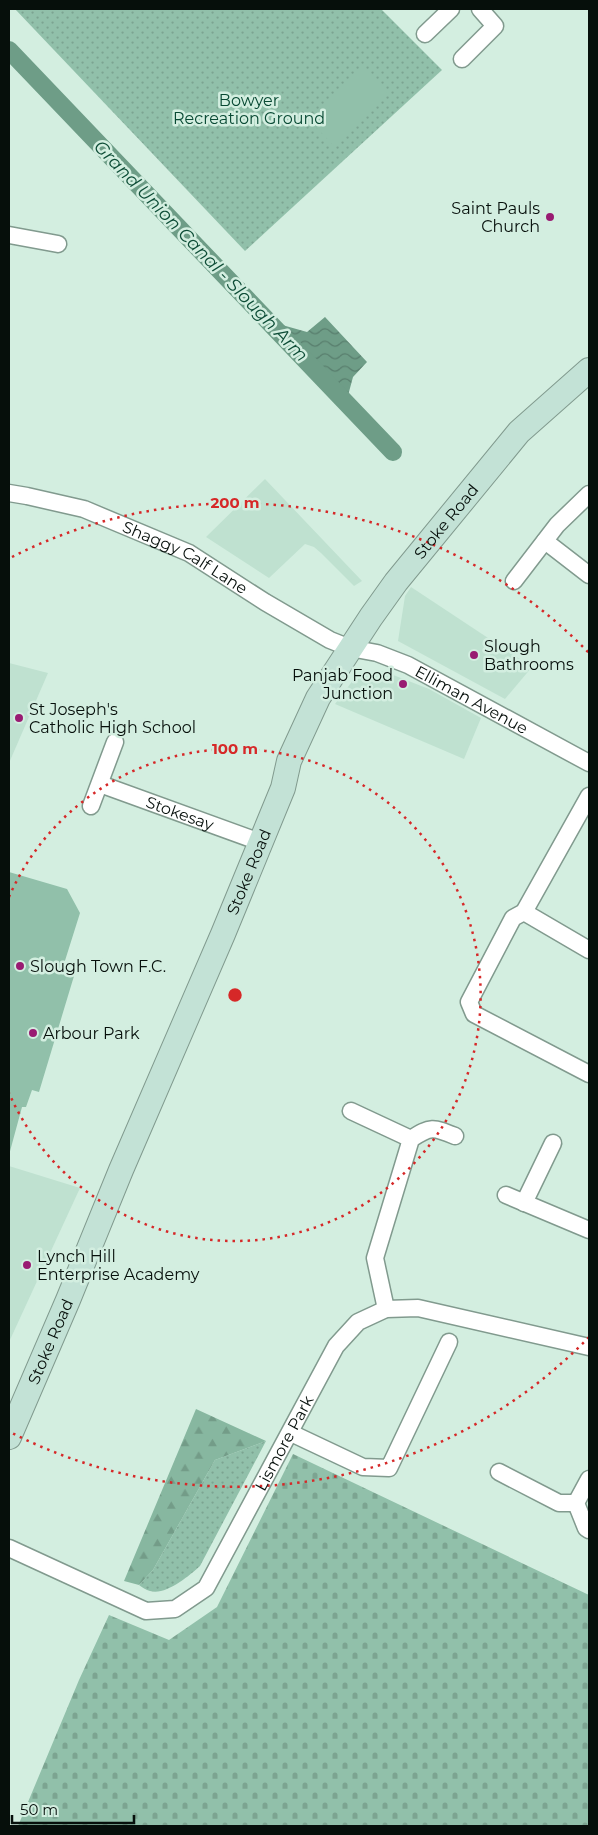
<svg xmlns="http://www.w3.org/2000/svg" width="598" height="1835" font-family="Montserrat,sans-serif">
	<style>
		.built { fill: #bfe1d0 }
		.green { fill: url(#green-dots) }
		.forest { fill: url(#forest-firs) }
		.cemetery { fill: url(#cemetery-stones) }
		.pitch { fill: #91c0aa }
		.water { fill: url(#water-waves) }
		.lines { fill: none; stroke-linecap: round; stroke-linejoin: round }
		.canal { stroke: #6e9d87; stroke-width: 18 }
		.street-casing { stroke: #819a8e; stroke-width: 19 }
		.secondary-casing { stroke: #819a8e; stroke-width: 26 }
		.street { stroke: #fff; stroke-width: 16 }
		.secondary { stroke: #c3e2d6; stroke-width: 24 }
		.ring { fill: none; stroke: #d62828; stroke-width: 2.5; stroke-dasharray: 2.5 5 }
		.poi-dot { fill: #991b72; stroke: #d3eee0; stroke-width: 2 }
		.labels { text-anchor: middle; stroke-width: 5; stroke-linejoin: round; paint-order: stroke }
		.park-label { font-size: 16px; fill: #084933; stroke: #d3eee0 }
		.poi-label { font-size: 16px; fill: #060f0b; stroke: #d3eee0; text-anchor: start }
		.street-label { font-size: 16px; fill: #060f0b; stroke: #d3eee0 }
		.water-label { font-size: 18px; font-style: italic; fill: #0e4d37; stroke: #d3eee0 }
		.centre { fill: #d62828; stroke: #d3eee0; stroke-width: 2.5 }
		.ring-label { font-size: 15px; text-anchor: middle; font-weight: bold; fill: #d62828; stroke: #d3eee0; stroke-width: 5; stroke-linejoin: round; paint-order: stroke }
	</style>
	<defs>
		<pattern id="green-dots" width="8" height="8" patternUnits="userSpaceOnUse" patternTransform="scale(1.25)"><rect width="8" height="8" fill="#91c0aa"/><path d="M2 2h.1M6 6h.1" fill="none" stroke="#7ca491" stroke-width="1.8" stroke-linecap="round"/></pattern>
		<pattern id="forest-firs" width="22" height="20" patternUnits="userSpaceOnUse" patternTransform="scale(1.25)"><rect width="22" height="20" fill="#87b7a0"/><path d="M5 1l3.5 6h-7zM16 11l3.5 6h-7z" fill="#739c88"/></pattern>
		<pattern id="cemetery-stones" width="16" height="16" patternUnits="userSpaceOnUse" patternTransform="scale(1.25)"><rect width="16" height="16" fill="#91c0aa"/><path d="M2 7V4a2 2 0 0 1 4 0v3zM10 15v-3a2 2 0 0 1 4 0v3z" fill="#7ca491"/></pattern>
		<pattern id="water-waves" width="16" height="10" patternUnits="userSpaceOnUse" patternTransform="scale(1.25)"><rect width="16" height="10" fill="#6e9d87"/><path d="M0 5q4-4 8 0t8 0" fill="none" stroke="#587e6d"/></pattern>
	</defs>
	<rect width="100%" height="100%" fill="#d3eee0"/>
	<g class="built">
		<polygon points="265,479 362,581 354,586 321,553 314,547 305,544 269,578 206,537"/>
		<polygon points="411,587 532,667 505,699 398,641 405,596"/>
		<polygon points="9,663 48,673 9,763"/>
		<polygon points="383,671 429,689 481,718 464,759 335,704 354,679"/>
		<polygon points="9,1166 80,1188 9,1342"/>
	</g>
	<g class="green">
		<polygon points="15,9 381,9 442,70 245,251"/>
		<path d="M266,1441L200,1566C189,1576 165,1596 150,1591C146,1590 142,1587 139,1585L153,1570L215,1460Z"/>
	</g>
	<polygon class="forest" points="196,1409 266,1441 215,1460 153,1570 139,1585 124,1581"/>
	<polygon class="cemetery" points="293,1454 589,1595 589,1826 18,1826 79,1680 109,1615 169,1640 217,1607"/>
	<g class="pitch">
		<polygon points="363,68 387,93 333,145 309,120"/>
		<polygon points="9,872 67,889 80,913 63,967 68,969 66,973 74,976 39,1092 32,1090 26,1107 22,1107 9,1155"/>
	</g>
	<polygon class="water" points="325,317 367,362 353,377 346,403 268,321 307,332"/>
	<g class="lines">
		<polyline class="canal" points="9,50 393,452"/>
		<g class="street-casing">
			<g id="street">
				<polyline points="425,34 451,9"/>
				<polyline points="462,59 495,26 480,9"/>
				<polyline points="9,235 58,244"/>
				<path id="s1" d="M9,493L27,496L84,509L189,553L265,602L330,640L350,648L377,653L408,665L589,763"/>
				<polyline points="545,541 589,575"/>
				<polyline points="514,581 557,525 589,494"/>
				<path id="s2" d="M100,784L260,842"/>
				<polyline points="589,796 524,912 513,918 469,1002 474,1014 589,1074"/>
				<polyline points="91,806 115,742"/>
				<polyline points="524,912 589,950"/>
				<polyline points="351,1111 411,1139"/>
				<polyline points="506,1195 589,1230"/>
				<polyline points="524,1203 553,1143"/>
				<path d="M386,1309L375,1258L411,1139C431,1126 433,1127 455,1136"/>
				<polyline points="291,1433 363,1467 389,1468 449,1342"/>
				<polyline points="499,1472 559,1503 576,1503"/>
				<polyline points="589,1479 576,1503 586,1528 589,1530"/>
				<path id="s3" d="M9,1548L146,1611L175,1609L206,1588L336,1346L358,1322L386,1309L418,1308L589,1347"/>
			</g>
		</g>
		<g class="secondary-casing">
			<g id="secondary">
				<path id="s4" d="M9,1437L68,1300L121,1170L223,934L283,788L289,761L318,698L371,617L396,582L519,432L589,370"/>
			</g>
		</g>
		<use href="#street" class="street"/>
		<use href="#secondary" class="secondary"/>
	</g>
	<g class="ring">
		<path d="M9 897A246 246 0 1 1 9 1093"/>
		<path d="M589 1337A492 492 0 0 1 12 1433M12 557A492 492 0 0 1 589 653"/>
	</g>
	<g class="poi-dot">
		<circle cx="550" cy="217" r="5"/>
		<circle cx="474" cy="655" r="5"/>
		<circle cx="403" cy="684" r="5"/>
		<circle cx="19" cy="718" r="5"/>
		<circle cx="20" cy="966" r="5"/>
		<circle cx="33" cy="1033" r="5"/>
		<circle cx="27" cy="1265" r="5"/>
	</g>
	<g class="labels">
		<g class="park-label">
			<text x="249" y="106">Bowyer<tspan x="249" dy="18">Recreation Ground</tspan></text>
		</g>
		<g class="poi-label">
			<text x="540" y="214" text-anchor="end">Saint Pauls<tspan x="540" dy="18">Church</tspan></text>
			<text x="484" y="652">Slough<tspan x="484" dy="18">Bathrooms</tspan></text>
			<text x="393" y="681" text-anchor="end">Panjab Food<tspan x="393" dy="18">Junction</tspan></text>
			<text x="29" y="715">St Joseph's<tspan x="29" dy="18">Catholic High School</tspan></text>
			<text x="30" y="972">Slough Town F.C.</text>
			<text x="43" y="1039">Arbour Park</text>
			<text x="37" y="1262">Lynch Hill<tspan x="37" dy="18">Enterprise Academy</tspan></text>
		</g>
		<g class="street-label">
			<text dy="6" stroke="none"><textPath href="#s4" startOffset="1020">Stoke Road</textPath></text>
			<text dy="6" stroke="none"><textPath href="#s1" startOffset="189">Shaggy Calf Lane</textPath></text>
			<text dy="6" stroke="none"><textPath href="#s1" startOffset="511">Elliman Avenue</textPath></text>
			<text dy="6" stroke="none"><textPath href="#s2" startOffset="85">Stokesay</textPath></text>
			<text dy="6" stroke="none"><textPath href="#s4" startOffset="614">Stoke Road</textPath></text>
			<text dy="6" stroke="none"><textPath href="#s4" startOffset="104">Stoke Road</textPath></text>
			<text dy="6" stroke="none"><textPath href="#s3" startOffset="382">Lismore Park</textPath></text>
		</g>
		<g class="water-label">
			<text transform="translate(201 251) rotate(46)" y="6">Grand Union Canal - Slough Arm</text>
		</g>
	</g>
	<circle cx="235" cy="995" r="8" class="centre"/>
	<g class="ring-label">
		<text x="235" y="508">200 m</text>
		<text x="235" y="754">100 m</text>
	</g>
	<rect width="598" height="1835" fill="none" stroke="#060f0b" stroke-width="20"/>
	<path d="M12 1815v8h122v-8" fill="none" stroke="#060f0b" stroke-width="2.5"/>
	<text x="20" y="1815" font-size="15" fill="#060f0b" stroke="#d3eee0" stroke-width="4" paint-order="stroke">50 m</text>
</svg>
